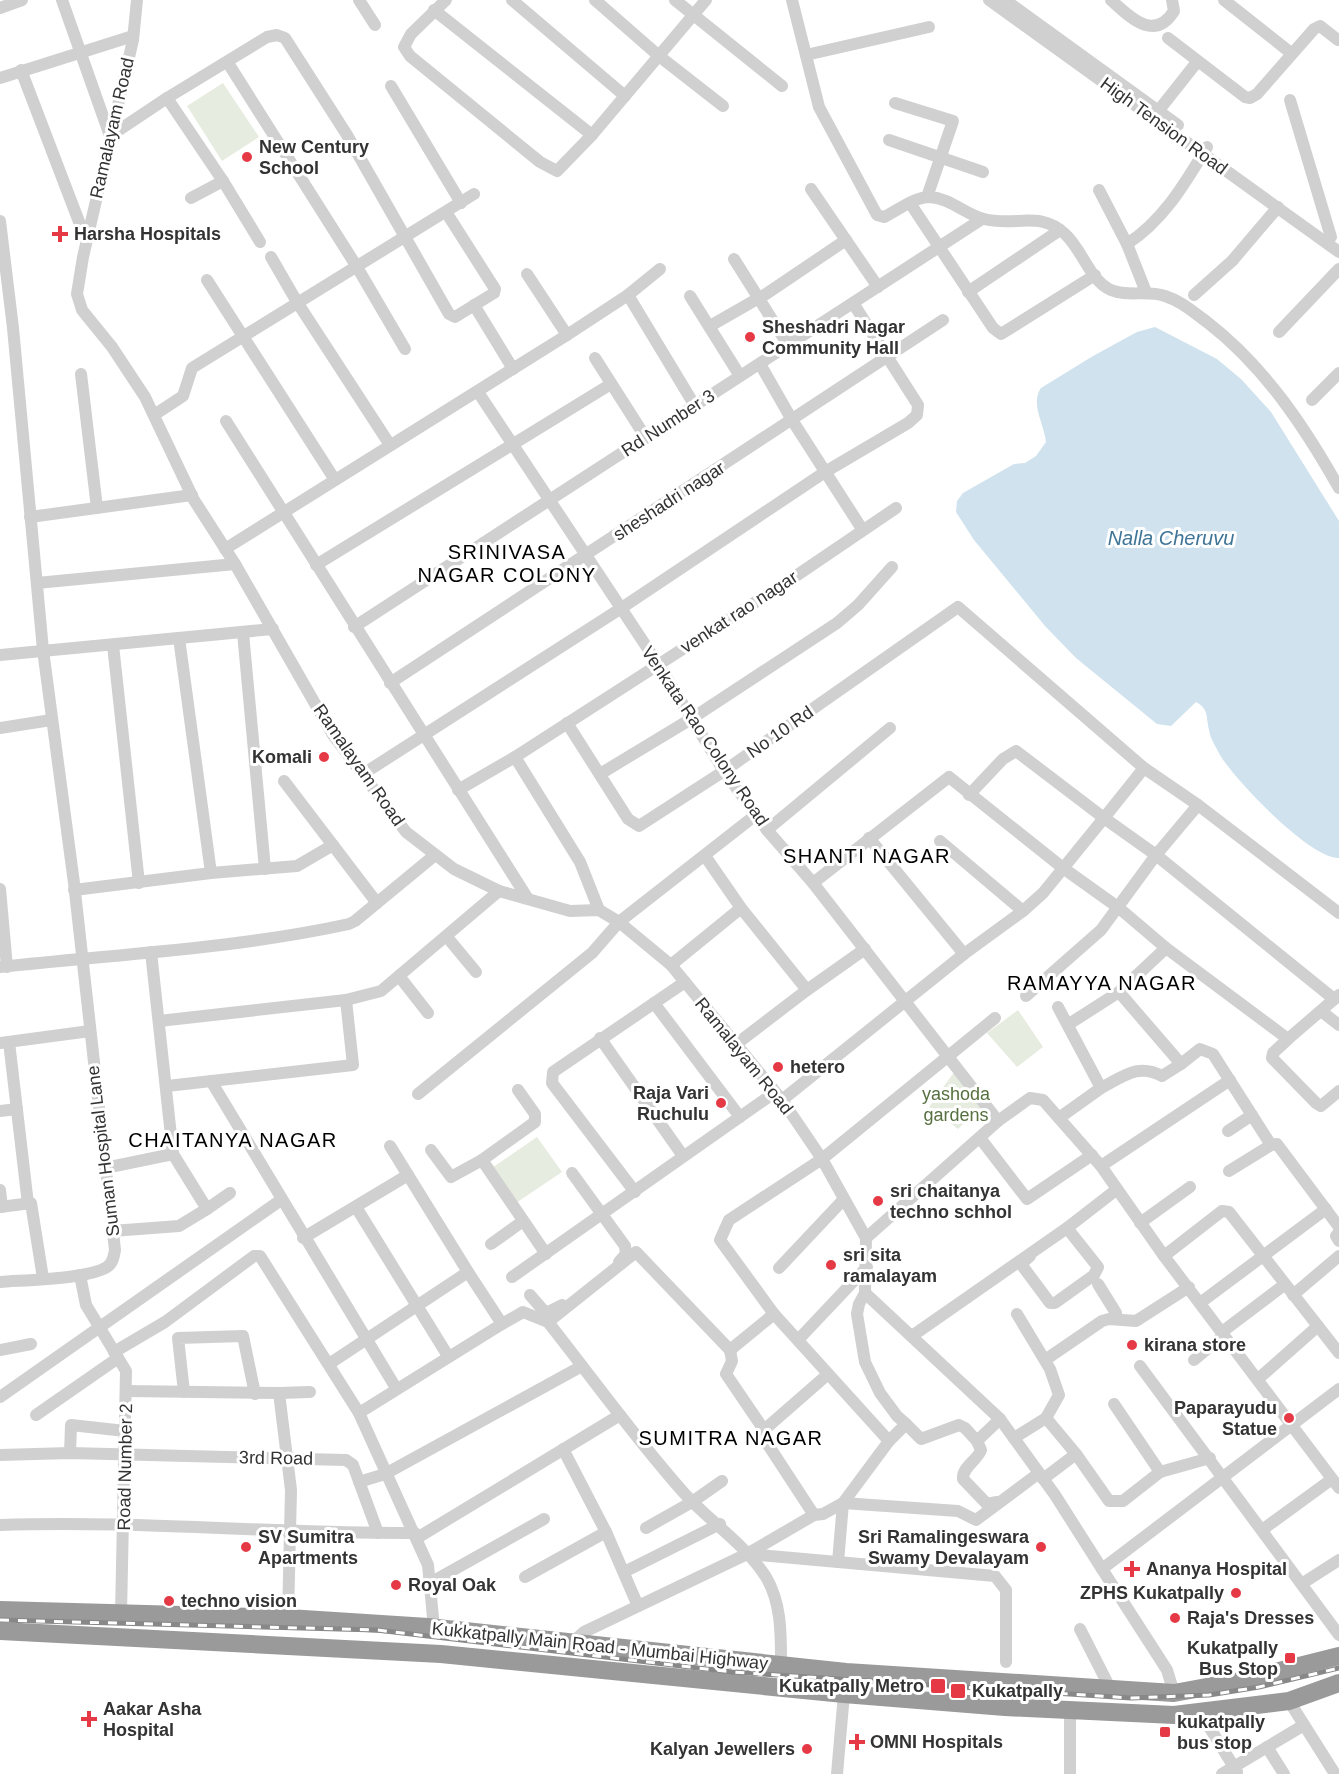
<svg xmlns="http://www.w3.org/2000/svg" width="1339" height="1774" font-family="Helvetica,sans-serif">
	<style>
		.green { fill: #e6ecdf }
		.water { fill: #cfe2ee }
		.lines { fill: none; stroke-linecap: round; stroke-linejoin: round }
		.minor { stroke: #d0d0d0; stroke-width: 12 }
		.highway { stroke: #9a9a9a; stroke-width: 18 }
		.rail-casing { stroke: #888; stroke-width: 5 }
		.rail { stroke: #fff; stroke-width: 3; stroke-dasharray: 9; stroke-linecap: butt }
		.poi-dot { fill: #e63946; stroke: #fff; stroke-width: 2 }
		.labels { text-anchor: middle; stroke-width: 6; stroke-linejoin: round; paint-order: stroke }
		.street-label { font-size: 18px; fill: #333; stroke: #fff }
		.poi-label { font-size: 18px; font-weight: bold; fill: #333; stroke: #fff; text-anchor: start }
		.park-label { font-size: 18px; fill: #56703f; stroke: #fff }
		.water-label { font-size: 20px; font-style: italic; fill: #3f7597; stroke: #fff }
		.neighbourhood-label { font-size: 20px; letter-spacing: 1.5px; fill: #000; stroke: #fff }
	</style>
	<rect width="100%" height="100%" fill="#fff"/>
	<g class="green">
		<polygon points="223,83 259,137 222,161 187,106"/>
		<polygon points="1018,1010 1043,1047 1017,1067 987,1033"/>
		<polygon points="955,1071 981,1107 958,1129 929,1107"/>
		<polygon points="537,1137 562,1172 516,1203 492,1168"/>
	</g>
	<path class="water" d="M1155,327L1217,359L1241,379L1271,412L1339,521V858C1310,859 1235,780 1220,755C1216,747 1210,738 1209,730C1206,717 1209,709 1196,702L1171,726L1157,724L1076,658L1045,626L974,540L956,512L957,501L963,493L1014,464L1025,463L1036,456L1046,442C1044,423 1030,404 1041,388L1093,356L1137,332Z"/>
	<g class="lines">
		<g class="minor">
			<polyline points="62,0 110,136 167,98 267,37 277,35 285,38 347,135 449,314 455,317 494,293 495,289 446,212"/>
			<polyline points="137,0 133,40 83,257 77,294 82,310 112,347 145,397 194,500 235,564 333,735 406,832 454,869 499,891 570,911 599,910 619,922 671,965 782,1100 822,1159 866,1238 865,1293 859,1304 857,1314 865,1362 880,1393 897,1416 906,1424"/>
			<polyline points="359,0 375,25"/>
			<polyline points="446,0 411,34 404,47 410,56 540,162 557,171 592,135 706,0"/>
			<polyline points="512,0 625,96"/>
			<polyline points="595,0 659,56 723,106"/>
			<polyline points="675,0 782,86"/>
			<path d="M792,0L819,107L877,215L884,217C897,211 914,197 929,197C951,198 964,214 984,219C1015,227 1040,210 1065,234C1082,249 1090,281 1111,290C1127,297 1147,290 1165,296C1181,301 1193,312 1207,322C1264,366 1304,426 1339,488"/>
			<polyline points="989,0 1339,252"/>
			<polyline points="1005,0 1178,125"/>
			<path d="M1111,0C1129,16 1154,43 1174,11L1172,0"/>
			<polyline points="1224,0 1291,53"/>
			<polyline points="0,8 22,0"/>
			<polyline points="434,10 592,135"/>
			<polyline points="1168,38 1245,97 1250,98 1257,94 1314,29 1320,26 1338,40"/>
			<polyline points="806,55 929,27"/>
			<polyline points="228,63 357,267 405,349"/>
			<polyline points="21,70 86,240"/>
			<polyline points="0,78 133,36"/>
			<polyline points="391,86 461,203"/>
			<polyline points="167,98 223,181 260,242"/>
			<polyline points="1290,100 1331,237"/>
			<polyline points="895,103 953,121 927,197"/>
			<polyline points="1159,110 1197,62"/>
			<polyline points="889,140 983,172"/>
			<polyline points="811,189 878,287"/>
			<path d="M1099,190L1127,244C1164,220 1185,183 1207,147"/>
			<polyline points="191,198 223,181"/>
			<polyline points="910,203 993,328 1001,334 1095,275"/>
			<path d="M0,221L13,328L43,650L74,883L115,1250C114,1256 113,1263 107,1267C89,1279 24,1280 0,1282"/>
			<polyline points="1127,244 1146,292"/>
			<polyline points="271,257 297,302 390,445"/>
			<polyline points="734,259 788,345"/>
			<polyline points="527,274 567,335"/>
			<polyline points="207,280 335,480"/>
			<polyline points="968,292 1060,230"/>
			<polyline points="628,295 695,406"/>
			<polyline points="1194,295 1232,261 1278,207"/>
			<polyline points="690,296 740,376"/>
			<polyline points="474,305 513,369"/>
			<polyline points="710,326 766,294 846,240"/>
			<polyline points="1279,332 1339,269"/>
			<polyline points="595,358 646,438"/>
			<polyline points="760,364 792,420 862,529"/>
			<polyline points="81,374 97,508"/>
			<polyline points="478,392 658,664 724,771 767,830 813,883 998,1121"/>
			<polyline points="1312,400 1339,373"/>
			<polyline points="154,415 183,396 192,368 474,194"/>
			<polyline points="226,421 528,899"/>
			<polyline points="30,517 192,495"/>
			<polyline points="225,549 567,335 628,295 660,269"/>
			<polyline points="316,565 611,384"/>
			<polyline points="37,583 235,564"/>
			<polyline points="354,627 982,219"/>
			<polyline points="243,633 265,869"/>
			<polyline points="179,638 211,873"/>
			<polyline points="113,645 139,883"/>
			<polyline points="0,655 273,629"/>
			<polyline points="390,683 943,320"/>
			<polyline points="567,723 628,819 639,826 724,771 958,607 1144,768"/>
			<polyline points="0,728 51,720"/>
			<polyline points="515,757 580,862 599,910"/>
			<polyline points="363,774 620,609 825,472 908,423 917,415 918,405 853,303"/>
			<polyline points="600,774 691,719 837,623 858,605 892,567"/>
			<polyline points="284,781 377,903"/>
			<polyline points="458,790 515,757 790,580 896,508"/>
			<polyline points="969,795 1003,759 1016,751 1104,818 1144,768 1198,805 1339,913"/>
			<polyline points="767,830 890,728"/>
			<polyline points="869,838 964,954"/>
			<polyline points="940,841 1023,911"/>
			<polyline points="705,856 741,908 807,990 865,949"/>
			<polyline points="813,883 949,777 1063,868 1119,908 1166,948 1288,1039 1339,995"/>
			<polyline points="0,889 7,967"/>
			<polyline points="74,890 211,873 297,866 333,845"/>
			<polyline points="447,937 476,972"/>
			<polyline points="671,965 741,908"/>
			<path d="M0,967C117,954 234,949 349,924L355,921L435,855"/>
			<polyline points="399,976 428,1013"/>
			<polyline points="1119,992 1181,1064 1200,1049 1213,1054 1271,1145 1277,1144 1339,1227"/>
			<polyline points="1026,996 1101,930 1156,855 1198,805"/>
			<polyline points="654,1003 740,1117"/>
			<polyline points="1058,1007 1101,1088 1059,1118"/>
			<polyline points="1321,1011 1339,1025"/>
			<polyline points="159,1021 346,1000 381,991 499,891"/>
			<polyline points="1069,1024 1119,992 1166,948"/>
			<polyline points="600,1038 683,1156"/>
			<polyline points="1288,1039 1273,1053 1272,1058 1316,1103 1321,1106 1339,1091"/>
			<polyline points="9,1042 28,1204"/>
			<polyline points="0,1043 90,1031"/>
			<polyline points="735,1045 807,990"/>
			<polyline points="211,1081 396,1388"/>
			<polyline points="167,1086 353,1065 346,1000"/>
			<path d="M1101,1088C1124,1076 1139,1063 1162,1076L1181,1064"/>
			<polyline points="518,1090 535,1114 535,1122 482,1160 546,1254"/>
			<polyline points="418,1094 592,953 619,922 757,814"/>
			<polyline points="782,1100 964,954 1023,911 1043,893 1104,818 1156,855 1334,999"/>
			<polyline points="0,1111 17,1109"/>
			<polyline points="1228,1131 1252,1115"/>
			<polyline points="980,1138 1027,1199 1092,1155"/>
			<polyline points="431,1150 451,1177 482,1160"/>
			<polyline points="1101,1166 1230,1080"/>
			<polyline points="105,1168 173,1154 151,952"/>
			<polyline points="1229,1171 1271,1145"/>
			<polyline points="572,1173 625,1246 626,1254 619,1262"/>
			<polyline points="0,1190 2,1207"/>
			<polyline points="635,1192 552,1083 553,1072 685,982"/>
			<polyline points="0,1207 31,1203 43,1278"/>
			<polyline points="356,1207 448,1356"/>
			<polyline points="207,1209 230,1193"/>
			<polyline points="1140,1223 1190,1187"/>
			<polyline points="112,1231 179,1226 207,1209 173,1154"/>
			<polyline points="1339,1232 1336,1236 1339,1241"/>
			<polyline points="303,1238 408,1175"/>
			<polyline points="866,1238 998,1121 1030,1098 1043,1100 1101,1166 1164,1256 1339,1488"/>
			<polyline points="491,1244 523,1221"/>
			<polyline points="1030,1256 1021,1264 1050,1303 1055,1303 1094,1275 1098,1267 1067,1228"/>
			<polyline points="1164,1256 1222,1211 1229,1212 1339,1353"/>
			<polyline points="779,1268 844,1199"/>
			<polyline points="80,1275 86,1305 126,1371 121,1615"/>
			<polyline points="512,1277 774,1093"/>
			<polyline points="1098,1284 1116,1313 1116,1319"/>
			<polyline points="865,1293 1000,1419 1055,1495 1102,1569 1167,1670 1174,1693"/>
			<polyline points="530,1295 543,1310 548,1312 562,1305"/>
			<polyline points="1293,1295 1339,1256"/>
			<polyline points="1200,1303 1326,1209"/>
			<polyline points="774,1314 889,1441"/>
			<path d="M548,1322C593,1379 635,1438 684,1493C710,1522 744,1543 766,1577C782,1604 781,1636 781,1666"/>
			<polyline points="502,1324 523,1312 548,1322 636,1252 730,1350 774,1314 720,1240 729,1220 822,1159 995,1018"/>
			<polyline points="1222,1332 1284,1285"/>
			<polyline points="912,1336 1067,1228 1116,1190"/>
			<polyline points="798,1340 867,1267"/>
			<polyline points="0,1350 31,1344"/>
			<polyline points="730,1350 732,1361 726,1374 764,1430"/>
			<polyline points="114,1352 165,1322 254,1256 260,1256 359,1413 428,1565 434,1628"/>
			<polyline points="1045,1360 1102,1321 1109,1319 1136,1321 1189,1287"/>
			<polyline points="1194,1360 1224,1335"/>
			<polyline points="329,1364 468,1272 390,1146"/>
			<polyline points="1140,1366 1339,1635"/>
			<polyline points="1258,1379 1318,1326"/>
			<polyline points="126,1391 279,1393 291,1490 288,1618"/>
			<polyline points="184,1392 178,1338 243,1336 255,1394"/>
			<polyline points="279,1393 310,1392"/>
			<polyline points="0,1397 281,1200"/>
			<polyline points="1114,1404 1160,1472 1210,1458"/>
			<polyline points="359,1413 502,1324 468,1272"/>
			<polyline points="36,1415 118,1358"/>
			<polyline points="1046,1418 1076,1454 1109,1501 1123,1501 1160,1472"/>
			<polyline points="1014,1438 1046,1418 1059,1395 1050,1369 1017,1314"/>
			<path d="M977,1441L981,1450C977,1461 962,1467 963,1479L987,1504L997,1502"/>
			<polyline points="563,1449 606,1532 638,1606"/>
			<polyline points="70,1453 71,1425 125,1431"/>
			<polyline points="0,1455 70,1453 346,1460 353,1465 378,1533"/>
			<polyline points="1043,1479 1076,1454"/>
			<polyline points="359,1482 385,1474 582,1366"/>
			<polyline points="814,1515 763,1437 764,1430 827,1375"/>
			<path d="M0,1525C138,1520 277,1534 415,1533"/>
			<polyline points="646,1528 692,1502 722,1481"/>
			<polyline points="1262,1530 1332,1479"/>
			<polyline points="417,1538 620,1415"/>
			<polyline points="747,1554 995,1576 1006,1590 1006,1662"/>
			<polyline points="838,1562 843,1503 889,1441 906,1424 921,1439 959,1425 965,1428 977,1441 1000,1419"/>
			<polyline points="1102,1569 1339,1389"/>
			<polyline points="624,1572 720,1524"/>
			<polyline points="525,1577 606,1532"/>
			<polyline points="430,1583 544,1519"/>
			<polyline points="1303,1583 1339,1560"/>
			<polyline points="1080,1629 1111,1690"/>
			<polyline points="573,1642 584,1632 747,1554 814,1515 823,1514 843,1503 958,1511 976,1520 1039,1473"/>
			<polyline points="1289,1701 1335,1774"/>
			<polyline points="1200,1712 1237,1772"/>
			<polyline points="1267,1747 1284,1774"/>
			<polyline points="837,1774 844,1694"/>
			<polyline points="1070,1774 1070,1710"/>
			<polyline points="1222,1774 1304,1725"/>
		</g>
		<g class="highway">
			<polyline points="0,1610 288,1618 428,1627 846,1672 1174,1693 1239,1681 1339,1656"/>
			<polyline points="0,1631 441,1654 844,1694 1005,1707 1174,1715 1289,1701 1339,1683"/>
		</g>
		<g class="rail-casing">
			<polyline id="rail" points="0,1620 377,1630 732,1672 1131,1698 1209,1695 1259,1687 1339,1668"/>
		</g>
		<use href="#rail" class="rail"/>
	</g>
	<g class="poi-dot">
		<circle cx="247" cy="157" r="6"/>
		<path d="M57 225h6v6h6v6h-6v6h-6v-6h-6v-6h6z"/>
		<circle cx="750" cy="337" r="6"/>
		<circle cx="324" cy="757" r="6"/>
		<circle cx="778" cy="1067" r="6"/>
		<circle cx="721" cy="1103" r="6"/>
		<circle cx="878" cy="1201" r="6"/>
		<circle cx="831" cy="1265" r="6"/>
		<circle cx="1132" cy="1345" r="6"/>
		<circle cx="1289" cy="1418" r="6"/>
		<circle cx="246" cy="1547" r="6"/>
		<circle cx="1041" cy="1547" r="6"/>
		<path d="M1129 1560h6v6h6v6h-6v6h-6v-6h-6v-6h6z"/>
		<circle cx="396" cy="1585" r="6"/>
		<circle cx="1236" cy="1593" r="6"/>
		<circle cx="169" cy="1601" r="6"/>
		<circle cx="1175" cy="1618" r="6"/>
		<rect x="1284" y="1652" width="12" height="12" rx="3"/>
		<rect x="930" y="1678" width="16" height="16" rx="3"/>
		<rect x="950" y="1683" width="16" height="16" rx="3"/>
		<path d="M86 1710h6v6h6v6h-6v6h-6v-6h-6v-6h6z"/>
		<rect x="1159" y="1726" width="12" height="12" rx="3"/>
		<path d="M854 1733h6v6h6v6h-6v6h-6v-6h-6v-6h6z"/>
		<circle cx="807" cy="1749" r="6"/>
	</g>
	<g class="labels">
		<g class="street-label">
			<text transform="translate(1164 126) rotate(36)" y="6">High Tension Road</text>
			<text transform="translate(112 128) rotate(-77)" y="6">Ramalayam Road</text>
			<text transform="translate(668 423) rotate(-33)" y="6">Rd Number 3</text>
			<text transform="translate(669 501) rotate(-33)" y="6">sheshadri nagar</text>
			<text transform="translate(739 612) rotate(-33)" y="6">venkat rao nagar</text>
			<text transform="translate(780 732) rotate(-35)" y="6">No 10 Rd</text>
			<text transform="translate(705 736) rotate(56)" y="6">Venkata Rao Colony Road</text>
			<text transform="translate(359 765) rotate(55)" y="6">Ramalayam Road</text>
			<text transform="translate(744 1056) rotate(51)" y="6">Ramalayam Road</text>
			<text transform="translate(103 1151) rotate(-97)" y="6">Suman Hospital Lane</text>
			<text transform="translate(276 1458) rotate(1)" y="6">3rd Road</text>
			<text transform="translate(125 1467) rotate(-89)" y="6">Road Number 2</text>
			<text transform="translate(600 1646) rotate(6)" y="6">Kukkatpally Main Road - Mumbai Highway</text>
		</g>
		<g class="poi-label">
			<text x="259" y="153">New Century<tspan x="259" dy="21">School</tspan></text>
			<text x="74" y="240">Harsha Hospitals</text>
			<text x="762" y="333">Sheshadri Nagar<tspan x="762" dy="21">Community Hall</tspan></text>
			<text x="312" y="763" text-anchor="end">Komali</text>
			<text x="790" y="1073">hetero</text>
			<text x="709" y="1099" text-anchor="end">Raja Vari<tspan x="709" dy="21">Ruchulu</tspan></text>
			<text x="890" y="1197">sri chaitanya<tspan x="890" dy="21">techno schhol</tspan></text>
			<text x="843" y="1261">sri sita<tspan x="843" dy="21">ramalayam</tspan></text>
			<text x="1144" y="1351">kirana store</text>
			<text x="1277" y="1414" text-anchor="end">Paparayudu<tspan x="1277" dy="21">Statue</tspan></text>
			<text x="258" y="1543">SV Sumitra<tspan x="258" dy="21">Apartments</tspan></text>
			<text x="1029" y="1543" text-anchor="end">Sri Ramalingeswara<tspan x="1029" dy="21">Swamy Devalayam</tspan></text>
			<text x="1146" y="1575">Ananya Hospital</text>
			<text x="408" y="1591">Royal Oak</text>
			<text x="1224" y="1599" text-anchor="end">ZPHS Kukatpally</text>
			<text x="181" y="1607">techno vision</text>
			<text x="1187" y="1624">Raja's Dresses</text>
			<text x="1278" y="1654" text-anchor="end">Kukatpally<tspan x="1278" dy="21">Bus Stop</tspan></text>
			<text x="924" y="1692" text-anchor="end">Kukatpally Metro</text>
			<text x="972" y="1697">Kukatpally</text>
			<text x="103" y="1715">Aakar Asha<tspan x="103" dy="21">Hospital</tspan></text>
			<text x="1177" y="1728">kukatpally<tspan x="1177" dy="21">bus stop</tspan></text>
			<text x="870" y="1748">OMNI Hospitals</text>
			<text x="795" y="1755" text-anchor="end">Kalyan Jewellers</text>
		</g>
		<g class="park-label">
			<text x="956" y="1100">yashoda<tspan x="956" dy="21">gardens</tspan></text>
		</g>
		<g class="water-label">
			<text x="1171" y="545">Nalla Cheruvu</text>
		</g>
		<g class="neighbourhood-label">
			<text x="507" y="559">SRINIVASA<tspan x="507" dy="23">NAGAR COLONY</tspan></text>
			<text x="867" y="863">SHANTI NAGAR</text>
			<text x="1102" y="990">RAMAYYA NAGAR</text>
			<text x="233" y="1147">CHAITANYA NAGAR</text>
			<text x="731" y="1445">SUMITRA NAGAR</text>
		</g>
	</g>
</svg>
